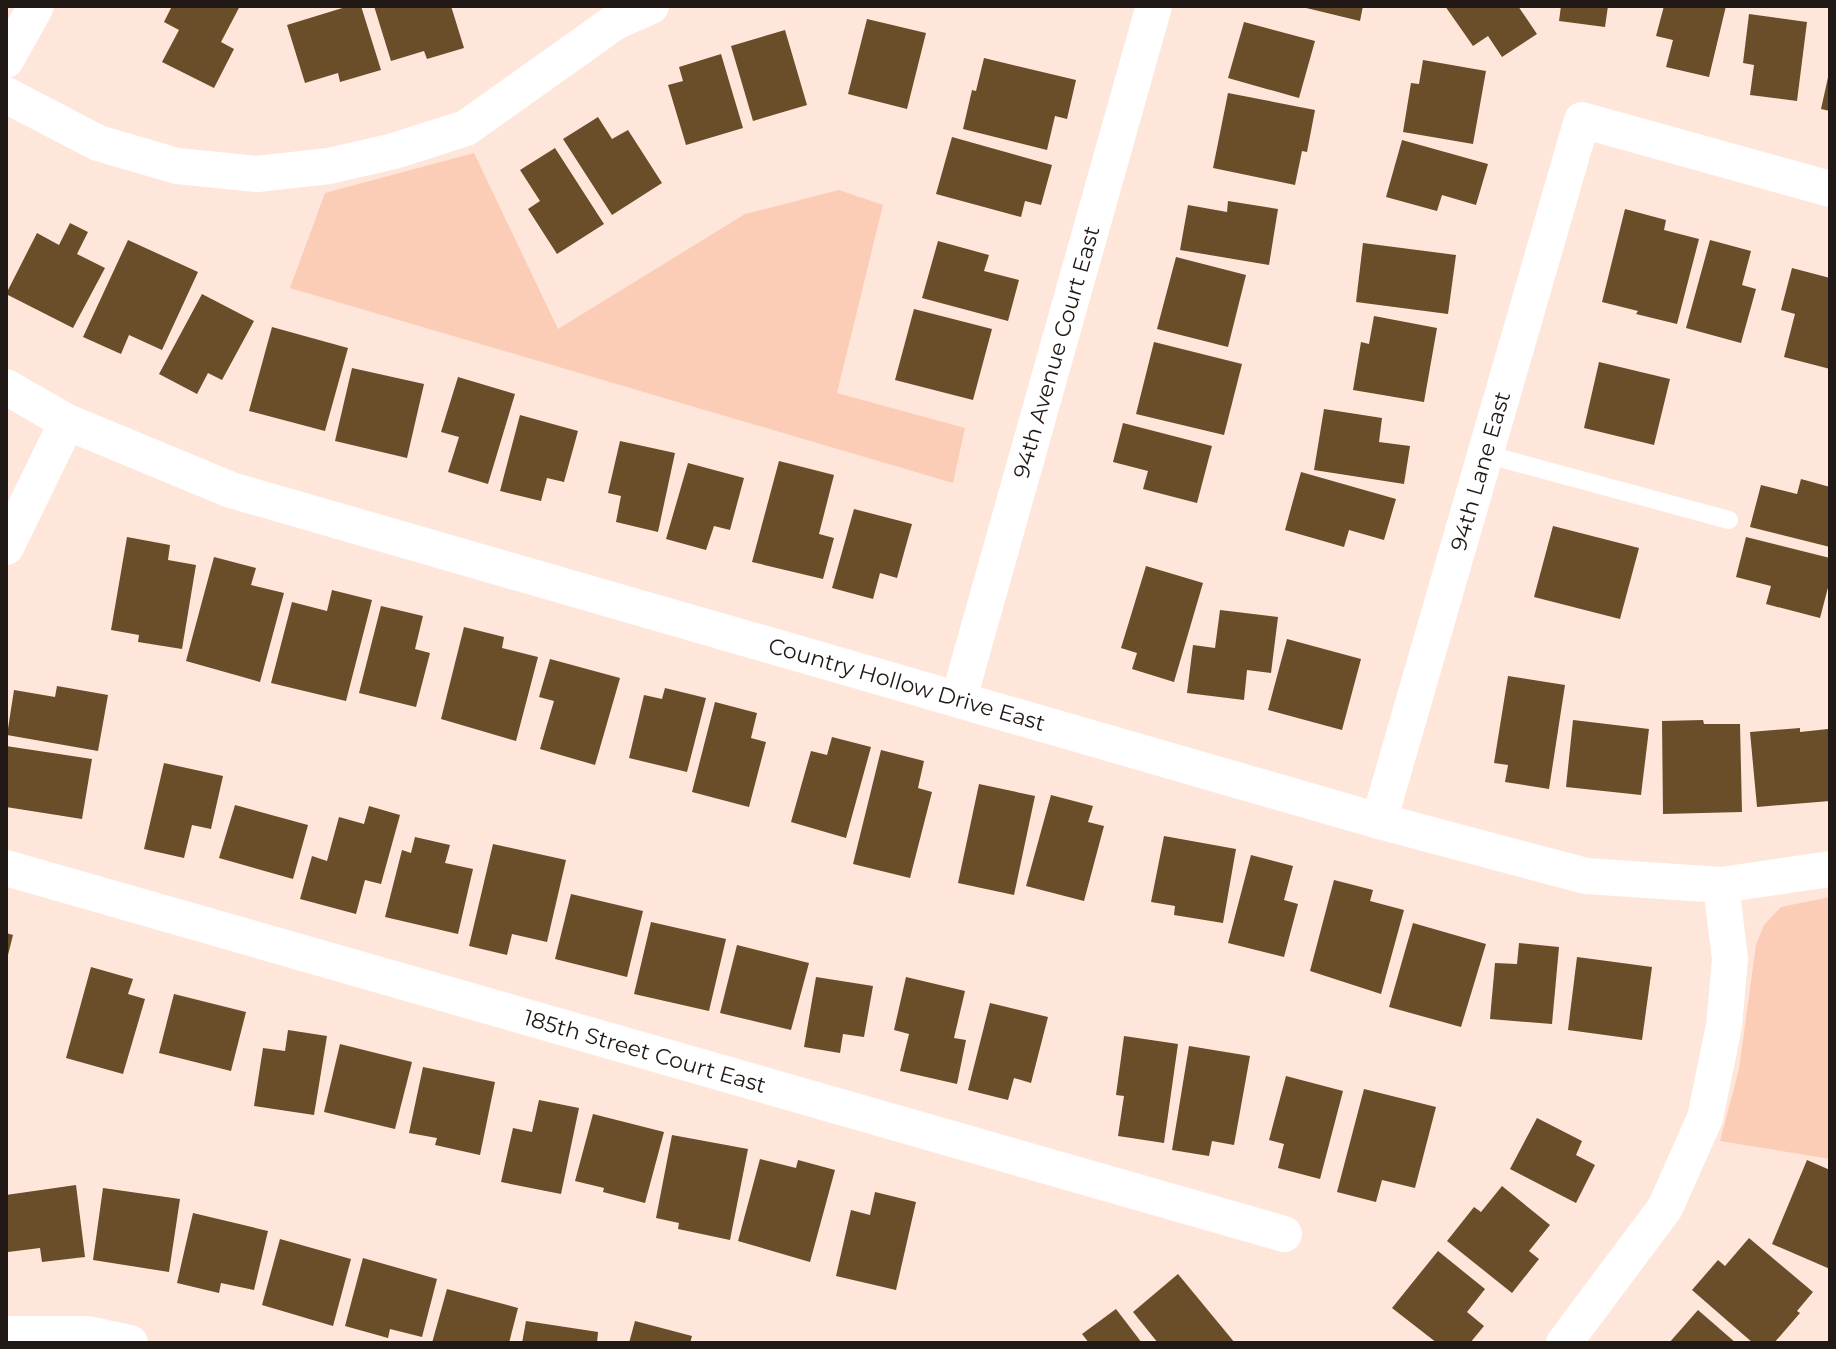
<svg xmlns="http://www.w3.org/2000/svg" width="1836" height="1349" font-family="Montserrat,sans-serif">
	<style>
		.green { fill: #fbcdb7 }
		.building { fill: #6a4d29 }
		.lines { fill: none; stroke-linecap: round; stroke-linejoin: round }
		.lane { stroke: #fff; stroke-width: 18 }
		.street { stroke: #fff; stroke-width: 36 }
		.labels { text-anchor: middle; stroke-width: 8; stroke-linejoin: round; paint-order: stroke }
		.street-label { font-size: 22px; fill: #211915; stroke: #fff }
	</style>
	<rect width="100%" height="100%" fill="#ffe6da"/>
	<g class="green">
		<polygon points="474,153 558,329 745,214 839,190 883,205 837,393 965,428 953,483 290,288 325,193"/>
		<polygon points="1830,897 1830,1159 1720,1141 1739,1069 1756,945 1764,925 1781,907"/>
	</g>
	<g class="building">
		<polygon points="172,6 240,6 221,42 234,49 214,88 162,62 179,30 164,22"/>
		<polygon points="349,6 361,6 381,70 340,82 338,73 305,83 287,25"/>
		<polygon points="374,6 451,6 464,48 427,59 424,51 391,61"/>
		<polygon points="1298,6 1363,6 1360,21"/>
		<polygon points="1445,6 1518,6 1537,34 1502,57 1488,36 1473,46"/>
		<polygon points="1561,6 1608,6 1605,27 1559,21"/>
		<polygon points="1664,6 1726,6 1709,77 1666,67 1673,40 1656,36"/>
		<polygon points="1749,14 1807,22 1797,101 1750,95 1754,65 1743,63"/>
		<polygon points="867,19 926,33 907,109 848,94"/>
		<polygon points="1244,22 1315,41 1299,98 1228,78"/>
		<polygon points="785,30 807,105 753,121 731,46"/>
		<polygon points="721,54 743,128 686,145 668,85 683,81 679,67"/>
		<polygon points="984,58 1076,80 1067,119 1055,116 1047,150 963,129 972,90 976,91"/>
		<polygon points="1423,60 1486,71 1473,144 1403,132 1411,83 1419,84"/>
		<polygon points="1829,73 1830,73 1830,111 1821,109"/>
		<polygon points="1228,93 1315,110 1307,152 1302,151 1295,185 1213,168"/>
		<polygon points="598,117 612,139 628,130 662,183 612,215 563,139"/>
		<polygon points="952,137 1052,165 1041,205 1025,201 1021,217 936,194"/>
		<polygon points="1402,140 1488,164 1476,205 1442,195 1437,211 1386,197"/>
		<polygon points="555,148 604,224 557,254 528,209 540,201 520,170"/>
		<polygon points="1228,201 1278,209 1269,265 1180,250 1188,205 1227,212"/>
		<polygon points="1625,209 1666,220 1664,230 1699,239 1677,324 1636,314 1638,311 1602,302"/>
		<polygon points="70,223 88,232 77,254 105,268 73,328 6,294 37,233 59,245"/>
		<polygon points="128,240 198,272 162,350 129,335 121,354 83,337"/>
		<polygon points="1710,240 1751,251 1742,285 1756,289 1741,343 1686,328"/>
		<polygon points="938,241 989,255 984,271 1019,280 1008,321 922,298"/>
		<polygon points="1363,243 1456,255 1448,314 1356,302"/>
		<polygon points="1176,257 1246,275 1228,347 1157,329"/>
		<polygon points="1792,268 1830,278 1830,369 1784,357 1795,314 1781,310"/>
		<polygon points="202,294 254,321 222,380 208,373 197,394 159,374"/>
		<polygon points="914,309 992,329 973,400 895,380"/>
		<polygon points="1374,316 1437,328 1424,402 1353,390 1361,342 1369,344"/>
		<polygon points="272,327 348,348 325,431 249,411"/>
		<polygon points="1154,342 1242,364 1224,435 1136,414"/>
		<polygon points="1599,362 1670,379 1654,445 1584,428"/>
		<polygon points="352,368 424,384 407,458 335,441"/>
		<polygon points="458,377 515,394 488,484 448,472 459,437 441,432"/>
		<polygon points="1324,409 1382,418 1379,442 1410,446 1404,484 1314,470"/>
		<polygon points="520,415 578,431 564,482 547,478 541,501 500,491"/>
		<polygon points="1123,423 1212,446 1197,503 1143,489 1148,471 1113,462"/>
		<polygon points="620,441 675,453 658,532 616,522 621,496 608,493"/>
		<polygon points="779,461 834,475 819,534 834,538 823,579 752,562"/>
		<polygon points="688,463 744,478 730,530 714,526 706,550 666,539"/>
		<polygon points="1301,472 1396,499 1384,540 1349,530 1344,547 1285,530"/>
		<polygon points="1801,479 1830,487 1830,547 1750,527 1761,485 1797,494"/>
		<polygon points="854,509 912,524 897,578 880,573 873,599 832,588"/>
		<polygon points="1553,526 1639,548 1620,619 1534,597"/>
		<polygon points="127,537 170,545 168,560 196,565 182,649 138,642 139,635 111,630"/>
		<polygon points="1746,537 1830,558 1830,580 1820,618 1766,604 1771,586 1736,577"/>
		<polygon points="214,557 256,568 251,585 284,593 260,682 186,661"/>
		<polygon points="1146,566 1203,583 1174,682 1132,669 1137,653 1121,648"/>
		<polygon points="332,590 372,600 346,701 271,683 292,602 327,611"/>
		<polygon points="381,606 423,616 415,649 430,653 416,707 359,693"/>
		<polygon points="1220,610 1278,617 1271,673 1247,670 1244,700 1187,693 1193,645 1215,648"/>
		<polygon points="464,627 504,637 502,648 538,657 516,741 441,719"/>
		<polygon points="1287,639 1361,659 1342,730 1268,710"/>
		<polygon points="550,659 620,678 595,765 540,749 554,701 539,697"/>
		<polygon points="1508,676 1565,685 1549,789 1505,782 1508,765 1494,763"/>
		<polygon points="57,686 108,695 98,751 7,735 14,690 55,697"/>
		<polygon points="665,688 706,698 687,772 629,758 644,695 662,699"/>
		<polygon points="715,702 757,713 751,738 766,742 749,807 692,792"/>
		<polygon points="1573,720 1649,729 1641,795 1566,787"/>
		<polygon points="1703,720 1704,724 1740,724 1742,812 1663,814 1662,721"/>
		<polygon points="1800,728 1800,732 1828,729 1830,801 1757,807 1750,732"/>
		<polygon points="832,737 871,747 846,838 791,822 811,751 827,755"/>
		<polygon points="6,746 92,759 82,819 6,807"/>
		<polygon points="881,750 924,761 918,788 932,792 910,878 853,864"/>
		<polygon points="164,763 223,776 211,829 192,825 184,858 144,849"/>
		<polygon points="979,784 1035,796 1014,895 958,883"/>
		<polygon points="1051,795 1093,806 1088,822 1104,826 1084,901 1026,886"/>
		<polygon points="235,805 308,825 293,879 219,858"/>
		<polygon points="369,806 400,815 381,884 365,880 356,914 300,899 312,856 327,861 339,817 364,824"/>
		<polygon points="1164,836 1236,849 1223,923 1174,915 1175,906 1151,902"/>
		<polygon points="415,837 450,845 445,863 473,869 458,934 385,917 402,850 411,853"/>
		<polygon points="493,844 566,860 547,942 512,934 507,955 469,946"/>
		<polygon points="1251,855 1293,866 1284,900 1298,904 1284,957 1228,943"/>
		<polygon points="1334,880 1373,890 1370,901 1404,910 1381,994 1310,971"/>
		<polygon points="571,894 643,911 627,977 555,959"/>
		<polygon points="651,922 726,939 709,1011 634,994"/>
		<polygon points="1413,923 1486,944 1461,1027 1389,1007"/>
		<polygon points="6,933 13,935 7,959 6,958"/>
		<polygon points="1519,943 1559,947 1552,1024 1490,1019 1495,963 1517,964"/>
		<polygon points="737,945 809,963 791,1030 720,1013"/>
		<polygon points="1577,957 1652,967 1642,1040 1568,1030"/>
		<polygon points="91,967 133,979 128,994 145,999 123,1074 66,1058"/>
		<polygon points="816,977 873,986 864,1037 843,1034 840,1053 804,1047"/>
		<polygon points="906,977 965,991 954,1038 966,1040 957,1084 900,1071 909,1034 894,1030"/>
		<polygon points="174,994 246,1012 231,1071 159,1053"/>
		<polygon points="990,1003 1048,1017 1031,1083 1014,1078 1008,1100 968,1090"/>
		<polygon points="288,1030 327,1036 314,1115 254,1106 263,1048 285,1051"/>
		<polygon points="1124,1036 1178,1044 1164,1143 1118,1136 1124,1096 1116,1095"/>
		<polygon points="340,1044 412,1062 395,1129 324,1112"/>
		<polygon points="1189,1046 1250,1056 1234,1145 1212,1141 1209,1156 1172,1150"/>
		<polygon points="423,1067 495,1082 480,1155 435,1145 437,1138 409,1133"/>
		<polygon points="1286,1076 1343,1091 1320,1179 1278,1168 1284,1144 1269,1140"/>
		<polygon points="1364,1089 1436,1107 1415,1188 1382,1180 1376,1202 1337,1192"/>
		<polygon points="539,1100 579,1108 561,1194 501,1182 513,1128 532,1132"/>
		<polygon points="593,1114 664,1132 645,1203 603,1192 604,1188 575,1181"/>
		<polygon points="1537,1118 1582,1141 1576,1155 1595,1165 1576,1203 1510,1169"/>
		<polygon points="672,1135 748,1149 730,1240 678,1229 679,1223 656,1218"/>
		<polygon points="760,1159 796,1168 798,1160 835,1170 810,1262 738,1241"/>
		<polygon points="1807,1160 1830,1170 1830,1269 1772,1244"/>
		<polygon points="76,1185 85,1257 42,1262 40,1248 8,1252 6,1195"/>
		<polygon points="1502,1186 1550,1225 1529,1251 1539,1259 1512,1293 1447,1241 1474,1207 1481,1212"/>
		<polygon points="103,1188 180,1199 169,1272 93,1260"/>
		<polygon points="875,1192 916,1202 896,1290 836,1276 851,1210 870,1215"/>
		<polygon points="193,1213 268,1231 254,1290 221,1283 219,1293 177,1283"/>
		<polygon points="1749,1238 1813,1292 1797,1311 1800,1313 1774,1343 1753,1343 1692,1290 1718,1260 1725,1266"/>
		<polygon points="280,1239 351,1259 333,1326 262,1305"/>
		<polygon points="1438,1251 1485,1289 1467,1312 1484,1326 1470,1343 1437,1343 1392,1308"/>
		<polygon points="363,1258 437,1279 422,1337 390,1329 388,1338 345,1326"/>
		<polygon points="1178,1274 1235,1343 1158,1343 1133,1312"/>
		<polygon points="447,1289 518,1308 509,1343 432,1343"/>
		<polygon points="1116,1309 1142,1343 1089,1343 1082,1334"/>
		<polygon points="1698,1310 1736,1343 1669,1343"/>
		<polygon points="526,1321 598,1332 597,1343 522,1343"/>
		<polygon points="635,1321 692,1336 690,1343 629,1343"/>
	</g>
	<g class="lines">
		<polyline class="lane" points="1485,454 1729,520"/>
		<g class="street">
			<polyline points="6,60 36,6"/>
			<polyline points="6,95 98,143 177,166 257,174 329,166 394,151 466,128 615,22 651,6"/>
			<polyline points="6,387 67,422 231,490 1379,821 1586,876 1721,885 1830,869"/>
			<polyline points="6,547 67,422"/>
			<polyline points="959,698 1154,6"/>
			<polyline points="1379,821 1582,120 1830,189"/>
			<polyline points="6,868 1284,1234"/>
			<polyline points="6,1334 88,1334 130,1343"/>
			<polyline points="1564,1343 1665,1208 1705,1118 1724,1026 1730,959 1721,885"/>
		</g>
	</g>
	<g class="labels">
		<g class="street-label">
			<text transform="translate(1056 352) rotate(-74)" y="8">94th Avenue Court East</text>
			<text transform="translate(1480 471) rotate(-74)" y="8">94th Lane East</text>
			<text transform="translate(907 684) rotate(16)" y="8">Country Hollow Drive East</text>
			<text transform="translate(645 1051) rotate(16)" y="8">185th Street Court East</text>
		</g>
	</g>
	<rect width="1836" height="1349" fill="none" stroke="#211915" stroke-width="16"/>
</svg>
